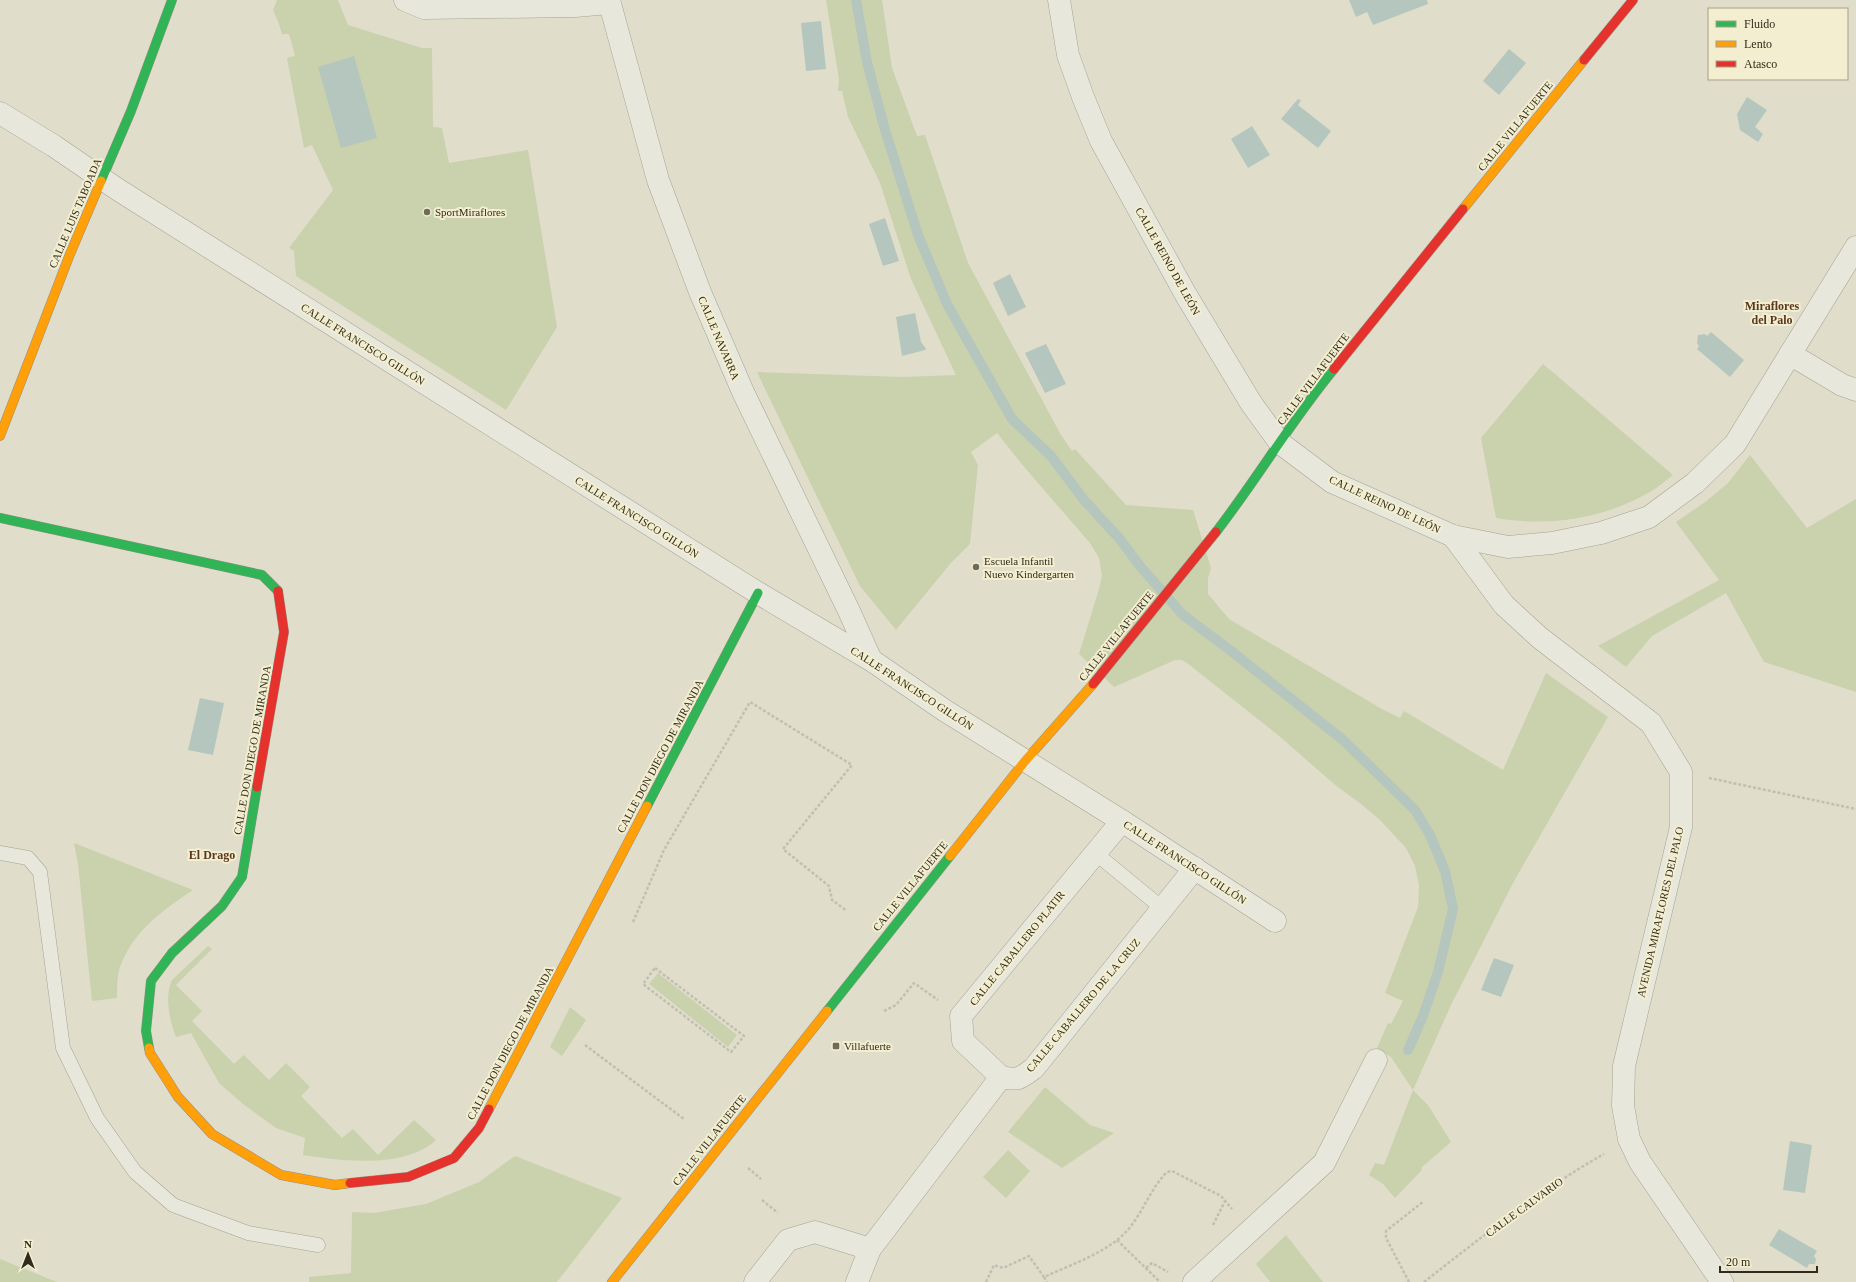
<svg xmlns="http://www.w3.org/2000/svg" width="1856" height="1282" font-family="Georgia,serif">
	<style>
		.green { fill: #cad1ad }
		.water { fill: #b5c6be }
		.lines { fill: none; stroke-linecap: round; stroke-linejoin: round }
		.stream { stroke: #b5c6be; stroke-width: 10 }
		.lane-casing { stroke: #a5a294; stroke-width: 15 }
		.street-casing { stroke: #a5a294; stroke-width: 23 }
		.fast-casing { stroke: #959183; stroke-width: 10 }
		.slow-casing { stroke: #959183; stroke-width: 10 }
		.jam-casing { stroke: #959183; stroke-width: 10 }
		.path { stroke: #c1bfb3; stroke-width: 2.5; stroke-dasharray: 3 2; stroke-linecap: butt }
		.lane { stroke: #e8e7db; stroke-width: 14 }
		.street { stroke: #e8e7db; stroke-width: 22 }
		.fast { stroke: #30b455; stroke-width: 9 }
		.slow { stroke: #ff9f0a; stroke-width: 9 }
		.jam { stroke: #e5322d; stroke-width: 9 }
		.poi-dot { fill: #6f6a5a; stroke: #f2eecf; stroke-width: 1.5 }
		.labels { text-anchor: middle; stroke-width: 4; stroke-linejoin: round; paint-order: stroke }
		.street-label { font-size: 11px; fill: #322b1d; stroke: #f2eecf }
		.poi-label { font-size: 11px; fill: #322b1d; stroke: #f2eecf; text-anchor: start }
		.neighbourhood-label { font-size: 12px; font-weight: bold; fill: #5b3720; stroke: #f2eecf }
	</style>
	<rect width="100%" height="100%" fill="#e0deca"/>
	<g class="green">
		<polygon points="277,0 338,0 348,25 422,48 432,48 433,127 442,128 449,163 528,150 557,327 506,410 296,276 294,251 289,248 333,190 312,145 304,148 287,58 295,56 289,34 282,34 279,24 273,10"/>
		<polygon points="826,0 882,0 892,68 917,136 925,135 968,263 1061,435 1072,451 1075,449 1126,505 1193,510 1211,568 1208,578 1208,594 1229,619 1382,709 1400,718 1404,711 1503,770 1546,673 1608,717 1513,883 1451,1005 1413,1090 1428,1105 1451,1142 1421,1168 1422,1170 1395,1198 1383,1184 1369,1175 1375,1163 1384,1165 1413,1090 1391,1057 1377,1048 1388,1023 1391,1024 1403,1001 1385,993 1418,907 1419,885 1415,866 1406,848 1380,820 1361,804 1334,784 1278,735 1187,663 1182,660 1175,660 1114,687 1079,654 1099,589 1102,575 1099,558 1090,543 1025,468 997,433 971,452 978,465 970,544 950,564 896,630 860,586 757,372 902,377 956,375 911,279 880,183 848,117 842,91 838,91 839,79"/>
		<path d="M1543,364L1555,374L1673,475C1665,481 1657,488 1648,493C1602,519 1548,527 1496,518L1481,438Z"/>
		<polygon points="1750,455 1807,528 1856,499 1856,692 1764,662 1726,593 1652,636 1626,667 1598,646 1719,580 1676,522 1705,502 1728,483"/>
		<path d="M74,843L193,890C163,910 133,931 120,967C117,976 117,988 117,998L92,1001L78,864Z"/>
		<path d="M208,946L212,949L176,985L202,1011L192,1021L234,1064L244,1055L269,1080L286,1063L310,1087L301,1096L342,1138L353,1129L378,1155L414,1120L436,1140C405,1169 342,1161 303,1155L305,1138L276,1128L243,1104L219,1083L191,1033L176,1037C170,1021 164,997 172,980Z"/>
		<polygon points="658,973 737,1035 728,1047 649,984"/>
		<polygon points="570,1007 586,1020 562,1056 550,1047"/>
		<polygon points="1045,1087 1090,1125 1114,1133 1062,1168 1008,1132"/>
		<polygon points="1008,1150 1030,1171 1006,1198 983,1177"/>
		<polygon points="515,1156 622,1198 557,1282 309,1282 309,1277 351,1273 352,1212 374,1213 426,1204 479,1182"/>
		<polygon points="1286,1235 1323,1282 1270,1282 1256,1264"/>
		<polygon points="0,1259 57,1282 0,1282"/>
	</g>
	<g class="water">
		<polygon points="1349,0 1427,0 1428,4 1373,25 1367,12 1356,17"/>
		<polygon points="821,21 826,69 806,71 801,23"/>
		<polygon points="1509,49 1526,63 1499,95 1483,81"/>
		<polygon points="354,56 377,138 341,148 318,67"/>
		<polygon points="1747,97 1767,110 1755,127 1763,134 1758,142 1740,130 1737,114"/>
		<polygon points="1298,99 1301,100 1298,105 1331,131 1318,148 1281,119"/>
		<polygon points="1252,126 1270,155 1248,168 1231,139"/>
		<polygon points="885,218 899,261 883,266 869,224"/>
		<polygon points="1010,274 1026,307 1008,316 993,283"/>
		<polygon points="915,313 921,342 926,349 925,350 902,356 896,317"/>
		<polygon points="1711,332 1744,360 1730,377 1697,349 1699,346 1697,343 1698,335 1705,334 1707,336"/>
		<polygon points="1046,344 1066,384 1045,393 1025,353"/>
		<polygon points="200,698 224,703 213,755 188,750"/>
		<polygon points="1494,958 1514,965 1501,997 1481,990"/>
		<polygon points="1790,1141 1812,1145 1805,1193 1783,1190"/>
		<polygon points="1779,1229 1817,1251 1814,1256 1816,1259 1815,1264 1809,1264 1807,1268 1769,1245"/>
	</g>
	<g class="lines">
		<polyline class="stream" points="856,0 867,62 885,130 918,235 947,304 1012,419 1051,456 1084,500 1119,538 1140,566 1183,615 1230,650 1343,740 1415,810 1430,835 1445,871 1453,909 1438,972 1423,1016 1408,1050"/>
		<g class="lane-casing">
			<g id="lane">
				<polyline points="1094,852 1162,908"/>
				<polyline points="0,853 28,858 40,872 63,1048 97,1118 135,1172 173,1205 248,1233 318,1245"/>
			</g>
		</g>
		<g class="street-casing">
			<g id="street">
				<polyline points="405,0 424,8 575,6 609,3"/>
				<polyline points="609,0 658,180 700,292 743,392 849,611 871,660"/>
				<polyline points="1059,0 1068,55 1083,97 1101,141 1186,295 1251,403 1280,443 1332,482 1453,536 1508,547 1552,543 1601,533 1649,517 1695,483 1735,444 1856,247"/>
				<polyline points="0,113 54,146 117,189 758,593 871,660 944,710 1122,821 1275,921"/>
				<polyline points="1790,354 1842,385 1856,390"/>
				<polyline points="1453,536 1504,605 1540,638 1651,723 1681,772 1681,827 1624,1066 1623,1106 1629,1139 1640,1162 1722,1282"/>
				<polyline points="1001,1077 963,1041 961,1016 1122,821"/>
				<polyline points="755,1282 788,1240 815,1232 870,1249"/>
				<path d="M857,1282L870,1249L1001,1077C1018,1081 1021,1078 1034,1068L1195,868"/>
				<polyline points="1194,1282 1324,1163 1376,1060"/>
			</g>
		</g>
		<g class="fast-casing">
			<g id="fast">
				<polyline points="101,181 131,111 172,0"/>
				<polyline points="0,518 262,575 278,591"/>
				<path d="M1216,532C1257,479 1291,421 1334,369"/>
				<polyline points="647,806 758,593"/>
				<polyline points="827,1011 950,856"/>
				<polyline points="149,1048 146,1031 151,981 172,953 222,906 242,877 257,787"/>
			</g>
		</g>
		<g class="slow-casing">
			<g id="slow">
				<polyline points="1463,209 1584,60"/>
				<polyline points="0,436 70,254 101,181"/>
				<polyline points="950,856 1025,761 1093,684"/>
				<polyline points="149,1048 150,1053 178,1097 212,1134 281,1175 335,1185 350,1183"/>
				<polyline points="489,1109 647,806"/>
				<polyline points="612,1282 827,1011"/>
			</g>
		</g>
		<g class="jam-casing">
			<g id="jam">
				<polyline points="1584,60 1633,0"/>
				<polyline points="1334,369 1463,209"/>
				<polyline points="1093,684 1216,532"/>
				<polyline points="257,787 284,632 278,591"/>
				<polyline points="350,1183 408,1177 454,1158 479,1128 489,1109"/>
			</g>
		</g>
		<g class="path">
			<polyline points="1709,778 1856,809"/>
			<polyline points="633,922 664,850 750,702 852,765 783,849 829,886 832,900 847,911"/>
			<polygon points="655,968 744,1036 731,1052 643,984"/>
			<polyline points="884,1011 896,1005 914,983 938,1000"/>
			<polyline points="585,1045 684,1119"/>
			<polyline points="748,1168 761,1179"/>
			<polyline points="762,1200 778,1213"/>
			<polyline points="1213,1225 1225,1201"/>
			<polyline points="1117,1240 1160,1282"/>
			<polyline points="1146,1268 1152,1263 1168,1272"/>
			<polyline points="1044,1277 1047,1282"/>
			<path d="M986,1282L994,1265L1003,1268L1029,1256L1044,1277C1074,1263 1111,1252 1131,1226C1144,1209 1152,1187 1167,1172L1172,1171L1221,1196L1232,1209"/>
			<polyline points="1409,1282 1386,1238 1386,1231 1424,1201"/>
			<path d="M1424,1282C1482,1237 1540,1190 1604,1154"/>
		</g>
		<use href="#lane" class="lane"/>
		<use href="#street" class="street"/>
		<use href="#fast" class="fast"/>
		<use href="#slow" class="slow"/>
		<use href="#jam" class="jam"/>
	</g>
	<g class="poi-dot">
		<circle cx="427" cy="212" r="4"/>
		<circle cx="976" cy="567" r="4"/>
		<rect x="832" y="1042" width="8" height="8" rx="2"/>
	</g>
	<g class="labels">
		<g class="street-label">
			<text transform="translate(1515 126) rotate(-51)" y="4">CALLE VILLAFUERTE</text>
			<text transform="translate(75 213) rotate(-67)" y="4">CALLE LUIS TABOADA</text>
			<text transform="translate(1168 261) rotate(61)" y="4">CALLE REINO DE LEÓN</text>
			<text transform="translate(719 338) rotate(67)" y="4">CALLE NAVARRA</text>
			<text transform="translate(363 344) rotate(32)" y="4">CALLE FRANCISCO GILLÓN</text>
			<text transform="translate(1313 379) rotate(-53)" y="4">CALLE VILLAFUERTE</text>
			<text transform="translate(1385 504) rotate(25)" y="4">CALLE REINO DE LEÓN</text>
			<text transform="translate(637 517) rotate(32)" y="4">CALLE FRANCISCO GILLÓN</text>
			<text transform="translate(1116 636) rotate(-51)" y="4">CALLE VILLAFUERTE</text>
			<text transform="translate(912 688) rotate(33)" y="4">CALLE FRANCISCO GILLÓN</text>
			<text transform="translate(252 750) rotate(-80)" y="4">CALLE DON DIEGO DE MIRANDA</text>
			<text transform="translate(660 756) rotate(-62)" y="4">CALLE DON DIEGO DE MIRANDA</text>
			<text transform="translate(1185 862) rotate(33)" y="4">CALLE FRANCISCO GILLÓN</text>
			<text transform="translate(910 886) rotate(-51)" y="4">CALLE VILLAFUERTE</text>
			<text transform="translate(1660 912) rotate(-77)" y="4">AVENIDA MIRAFLORES DEL PALO</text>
			<text transform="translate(1017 948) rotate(-51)" y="4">CALLE CABALLERO PLATIR</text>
			<text transform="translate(1083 1005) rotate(-50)" y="4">CALLE CABALLERO DE LA CRUZ</text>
			<text transform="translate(510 1043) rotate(-62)" y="4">CALLE DON DIEGO DE MIRANDA</text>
			<text transform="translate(709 1140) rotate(-52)" y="4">CALLE VILLAFUERTE</text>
			<text transform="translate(1524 1207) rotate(-36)" y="4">CALLE CALVARIO</text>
		</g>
		<g class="poi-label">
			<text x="435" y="216">SportMiraflores</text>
			<text x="984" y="565">Escuela Infantil<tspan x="984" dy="13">Nuevo Kindergarten</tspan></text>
			<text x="844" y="1050">Villafuerte</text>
		</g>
		<g class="neighbourhood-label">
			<text x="1772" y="310">Miraflores<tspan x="1772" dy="14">del Palo</tspan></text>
			<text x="212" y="859">El Drago</text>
		</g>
	</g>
	<rect x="1708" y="8" width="140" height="72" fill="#f2eecf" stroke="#a5a088"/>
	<rect x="1716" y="21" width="20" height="6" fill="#30b455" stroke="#a5a088"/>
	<text x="1744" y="28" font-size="12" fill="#322b1d">Fluido</text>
	<rect x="1716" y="41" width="20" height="6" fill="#ff9f0a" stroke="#a5a088"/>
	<text x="1744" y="48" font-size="12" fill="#322b1d">Lento</text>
	<rect x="1716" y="61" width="20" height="6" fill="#e5322d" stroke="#a5a088"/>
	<text x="1744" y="68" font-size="12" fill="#322b1d">Atasco</text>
	<g transform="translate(28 1254)" stroke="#f2eecf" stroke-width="3" paint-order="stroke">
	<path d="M0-3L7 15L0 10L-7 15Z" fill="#322b1d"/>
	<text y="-6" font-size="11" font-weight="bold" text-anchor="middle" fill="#322b1d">N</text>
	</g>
	<path d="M1720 1266v6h97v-6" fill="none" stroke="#322b1d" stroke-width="2"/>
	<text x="1726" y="1266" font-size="12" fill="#322b1d" stroke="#f2eecf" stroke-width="3" paint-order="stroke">20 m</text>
</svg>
